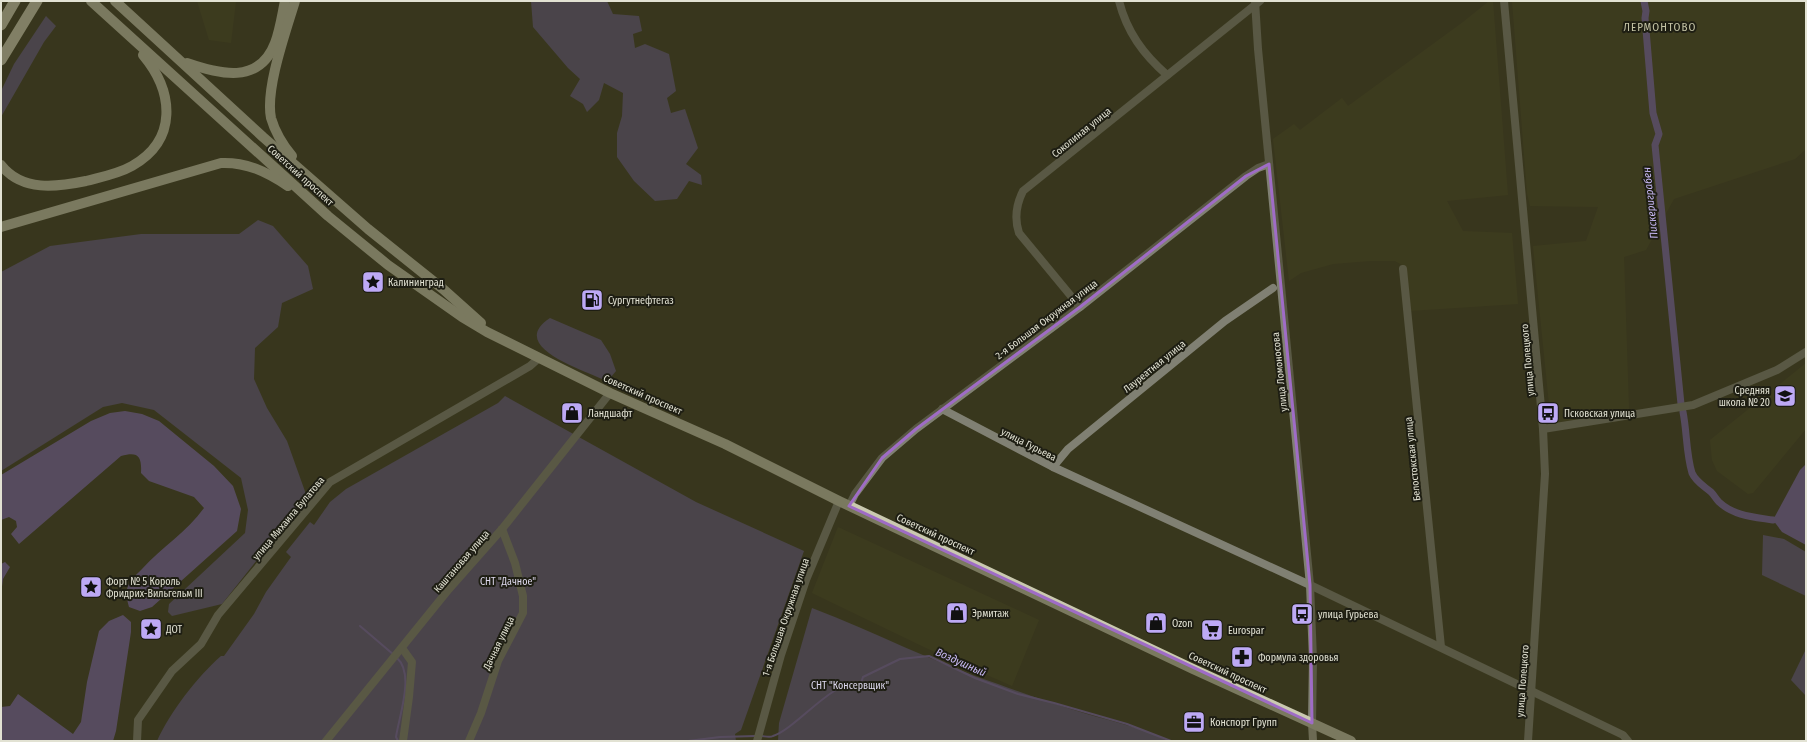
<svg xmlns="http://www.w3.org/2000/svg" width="1807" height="742" font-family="'Fira Sans Condensed',sans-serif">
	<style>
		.built { fill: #424020 }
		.green { fill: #605481 }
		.water { fill: #7b65ae }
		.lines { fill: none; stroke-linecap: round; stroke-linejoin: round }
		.stream { stroke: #7b65ae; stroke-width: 2 }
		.canal { stroke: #7b65ae; stroke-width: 7 }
		.minor { stroke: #808073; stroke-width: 8 }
		.tertiary { stroke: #808073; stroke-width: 8 }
		.secondary { stroke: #aaa996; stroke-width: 8 }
		.primary { stroke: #cac9b0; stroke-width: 10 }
		.trunk { stroke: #d9d8bc; stroke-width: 11 }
		.marked { fill: none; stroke: #9f6cc6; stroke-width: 3; stroke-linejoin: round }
		.labels { text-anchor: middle; stroke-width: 4; stroke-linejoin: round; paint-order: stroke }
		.street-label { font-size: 10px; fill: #e2e2d3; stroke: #1e1e13 }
		.poi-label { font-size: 10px; fill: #e2e2d3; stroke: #1e1e13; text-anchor: start }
		.park-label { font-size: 10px; fill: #dfdaef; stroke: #1e1e13 }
		.neighbourhood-label { font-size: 11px; letter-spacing: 1px; fill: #c5c4a6; stroke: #1e1e13 }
		.water-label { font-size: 11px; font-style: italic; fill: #c8b9f5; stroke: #1e1e13 }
	</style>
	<rect width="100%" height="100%" fill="#38371d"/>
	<g class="built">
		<polygon points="197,1 236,1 231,43 209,40"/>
		<polygon points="1489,1 1493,1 1508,195 1447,201 1463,231 1512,233 1518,304 1409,311 1404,266 1395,261 1370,261 1333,264 1301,273 1289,281 1273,139 1294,124 1300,130 1342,98 1348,106 1463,22"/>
		<polygon points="1512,1 1806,1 1806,149 1795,159 1674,199 1646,250 1624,257 1629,409 1551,424 1533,246 1586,241 1598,207 1530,206 1527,193"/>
		<polygon points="1806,363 1806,429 1753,493 1748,494 1717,471 1712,460 1710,440"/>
		<polygon points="838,527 1039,620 1012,686 926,648 812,593"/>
	</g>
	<g class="green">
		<polygon points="531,1 607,1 613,14 639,16 642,31 633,34 635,48 645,44 669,54 676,91 667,98 671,113 685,109 698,148 686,164 701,175 702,185 689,181 677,199 655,201 634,181 617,157 617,133 622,116 623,93 604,83 599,100 587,112 583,104 570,96 580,79 568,68 533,27"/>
		<polygon points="46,16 56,26 44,42 1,117 1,91 14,64"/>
		<polygon points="258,220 273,226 308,266 313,289 282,303 278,327 255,348 254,379 267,408 287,441 307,497 222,604 172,616 168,612 169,604 245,533 248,510 241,478 154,410 122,403 103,407 1,471 1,272 50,246 141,234 239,234"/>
		<path d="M550,318L601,340L610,354L616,371L611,377L602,379C581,369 507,346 550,318Z"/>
		<path d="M505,396L696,502L804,551L741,730L735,734L736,741H157C170,712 197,677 221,656H224L254,614L266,592L291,557L286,552L310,522L314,525L330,502L346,489L498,403Z"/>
		<polygon points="1763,535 1784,539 1806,552 1806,596 1762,575"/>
		<path d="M812,608C875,632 934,663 998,684C1028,695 1057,705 1087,714C1115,722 1143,728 1168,741H778L779,723Z"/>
		<polygon points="1806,649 1806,696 1791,680"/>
	</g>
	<g class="water">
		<path d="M125,411L142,414L159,421L214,466L233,486L241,509L237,531L152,607L140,611L129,607C127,599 125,593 128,586C130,580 137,574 142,569C162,547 187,532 204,508L194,497L149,481L141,473C142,456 138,451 121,456L19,544L11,534L17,527L16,521L9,517L1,520V475L91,421L110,413Z"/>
		<polygon points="1806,464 1806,545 1782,532 1773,520 1800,470"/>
		<polygon points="5,562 10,567 3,579 1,594 1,564"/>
		<polygon points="123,615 131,622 131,632 116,731 113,741 1,741 1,707 10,706 18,694 73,734 81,722 87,682 99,631 109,621"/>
	</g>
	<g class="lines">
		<g class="stream">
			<polyline points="360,626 394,655"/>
			<path d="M397,658C415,674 399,716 396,737L398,741"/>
			<path d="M761,736C764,736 770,738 773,736C797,728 834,678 861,683L863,677L900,659L929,656L975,678L1018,694L1054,703L1127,724L1171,741"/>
			<polyline points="688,741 720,737 756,736"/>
		</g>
		<g class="canal">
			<polyline points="1644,1 1646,11 1645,18 1653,113 1659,134 1655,145 1681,404"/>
			<path d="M1683,412C1687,432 1686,453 1692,473C1696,482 1704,486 1711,492C1714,495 1716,499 1719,502C1734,516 1754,517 1773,520"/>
		</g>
		<g class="minor">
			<path d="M1119,1C1127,32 1143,54 1167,75"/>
			<polyline points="1403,269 1441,647"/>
			<path d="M1080,307L1019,233C1014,218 1016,205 1023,191L1260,1"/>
			<polyline points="942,409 1053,467 1310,585 1623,735 1628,741"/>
			<polyline points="1543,429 1693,405 1777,370 1806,352"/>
			<polyline points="1053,467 1068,449 1225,321 1273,288"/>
			<polyline points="849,506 855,494 882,458 916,429 1080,307 1246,176 1258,168 1269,164"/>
			<polyline points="402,648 412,662 409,697 403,741"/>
			<polyline points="137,741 138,720 172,671 201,644 218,615 330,482 530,366 539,358"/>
			<polyline points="326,741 449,589 502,529 610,393"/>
			<polyline points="469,741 481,713 498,661 523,613 523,596 515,563 502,529"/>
		</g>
		<g class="tertiary">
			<polyline points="1255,1 1258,49 1310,585 1313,659 1312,723"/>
			<polyline points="1504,1 1543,429 1545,474 1528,741"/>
			<polyline points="757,741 781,655 806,580 839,501"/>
		</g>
		<polyline class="secondary" points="1312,723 1313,741"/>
		<g class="primary">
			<polyline points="91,1 328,216 388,265 462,317 487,332 610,393 725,444 839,501 1193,669 1351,741"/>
			<polyline points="115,1 263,137 368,229 443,289 481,323"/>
			<path d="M187,63C219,74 259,85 275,43C280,30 282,15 285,1"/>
			<path d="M292,156C283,145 275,132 271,118C265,89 286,31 295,1"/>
			<path d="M1,165C22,192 57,187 86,181C101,177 118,174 132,166C178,140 174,92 143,55"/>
			<path d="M1,227L221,163C247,162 267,172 288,186"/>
		</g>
		<g class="trunk">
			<polyline points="1,25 15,1"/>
			<polyline points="1,60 37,1"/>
		</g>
	</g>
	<path d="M0 0H1807V742H0ZM1269,164L1310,585L1312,723L849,506L882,458L916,429L1080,307L1246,176Z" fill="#38371d" fill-opacity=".55" fill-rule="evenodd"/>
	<path class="marked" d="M1269,164L1310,585L1312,723L849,506L882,458L916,429L1080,307L1246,176Z"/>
	<defs>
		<g id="sight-square" transform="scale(1.15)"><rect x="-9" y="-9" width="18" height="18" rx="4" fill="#bda9f5" stroke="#1e1e13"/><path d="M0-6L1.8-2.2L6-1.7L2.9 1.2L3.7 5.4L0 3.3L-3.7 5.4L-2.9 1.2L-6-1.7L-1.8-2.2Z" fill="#111"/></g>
		<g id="fuel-square" transform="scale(1.15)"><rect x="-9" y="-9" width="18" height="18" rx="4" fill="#bda9f5" stroke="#1e1e13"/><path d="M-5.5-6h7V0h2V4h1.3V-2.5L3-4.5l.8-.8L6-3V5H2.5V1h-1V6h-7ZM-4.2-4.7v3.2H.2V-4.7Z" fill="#111"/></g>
		<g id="school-square" transform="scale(1.15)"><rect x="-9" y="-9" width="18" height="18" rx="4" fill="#bda9f5" stroke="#1e1e13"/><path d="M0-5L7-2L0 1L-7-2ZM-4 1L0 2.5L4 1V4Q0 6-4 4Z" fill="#111"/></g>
		<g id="shop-square" transform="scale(1.15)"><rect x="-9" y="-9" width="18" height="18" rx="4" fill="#bda9f5" stroke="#1e1e13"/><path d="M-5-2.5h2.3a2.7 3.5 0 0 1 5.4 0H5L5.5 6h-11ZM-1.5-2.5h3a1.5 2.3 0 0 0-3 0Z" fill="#111"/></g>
		<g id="bus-square" transform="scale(1.15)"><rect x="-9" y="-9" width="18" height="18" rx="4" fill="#bda9f5" stroke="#1e1e13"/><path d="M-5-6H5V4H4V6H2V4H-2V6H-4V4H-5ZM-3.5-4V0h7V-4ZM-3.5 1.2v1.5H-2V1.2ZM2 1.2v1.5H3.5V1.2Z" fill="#111"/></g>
		<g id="supermarket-square" transform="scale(1.15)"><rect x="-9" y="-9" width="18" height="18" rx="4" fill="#bda9f5" stroke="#1e1e13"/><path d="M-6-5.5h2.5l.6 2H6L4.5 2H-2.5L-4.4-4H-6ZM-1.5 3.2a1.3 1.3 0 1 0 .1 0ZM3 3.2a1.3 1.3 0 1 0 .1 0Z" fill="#111"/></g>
		<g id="pharmacy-square" transform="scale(1.15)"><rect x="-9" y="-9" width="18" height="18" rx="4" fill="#bda9f5" stroke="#1e1e13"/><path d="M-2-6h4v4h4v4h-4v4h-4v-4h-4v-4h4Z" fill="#111"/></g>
		<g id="office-square" transform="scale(1.15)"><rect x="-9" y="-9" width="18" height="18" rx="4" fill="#bda9f5" stroke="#1e1e13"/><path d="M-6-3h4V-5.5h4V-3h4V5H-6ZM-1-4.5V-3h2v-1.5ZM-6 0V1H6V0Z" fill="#111"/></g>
	</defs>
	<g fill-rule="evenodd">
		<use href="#sight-square" x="373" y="282"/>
		<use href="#fuel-square" x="592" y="300"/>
		<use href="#school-square" x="1785" y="396"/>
		<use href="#shop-square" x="572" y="413"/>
		<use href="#bus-square" x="1548" y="413"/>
		<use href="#sight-square" x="91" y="587"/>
		<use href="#shop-square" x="957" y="613"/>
		<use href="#bus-square" x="1302" y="614"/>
		<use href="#shop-square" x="1156" y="623"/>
		<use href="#sight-square" x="151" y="629"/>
		<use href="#supermarket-square" x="1212" y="630"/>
		<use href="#pharmacy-square" x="1242" y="657"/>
		<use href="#office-square" x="1194" y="722"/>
	</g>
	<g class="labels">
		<g class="street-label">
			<text transform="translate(1081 132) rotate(-39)" y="4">Соколиная улица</text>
			<text transform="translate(301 175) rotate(42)" y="4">Советский проспект</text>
			<text transform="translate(1046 319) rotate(-37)" y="4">2-я Большая Окружная улица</text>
			<text transform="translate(1527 360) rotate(-95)" y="4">улица Полецкого</text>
			<text transform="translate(1154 366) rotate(-39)" y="4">Лауреатная улица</text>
			<text transform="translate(1279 372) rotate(-96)" y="4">улица Ломоносова</text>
			<text transform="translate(643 394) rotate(24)" y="4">Советский проспект</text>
			<text transform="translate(1029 444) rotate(27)" y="4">улица Гурьева</text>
			<text transform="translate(1412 459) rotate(-96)" y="4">Белостокская улица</text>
			<text transform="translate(288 518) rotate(-50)" y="4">улица Михаила Булатова</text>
			<text transform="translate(936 534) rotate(25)" y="4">Советский проспект</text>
			<text transform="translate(461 561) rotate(-49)" y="4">Каштановая улица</text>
			<text transform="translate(785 617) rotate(-71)" y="4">1-я Большая Окружная улица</text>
			<text transform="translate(498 643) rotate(-64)" y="4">Дачная улица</text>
			<text transform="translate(1228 672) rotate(25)" y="4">Советский проспект</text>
			<text transform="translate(1522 681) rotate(-86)" y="4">улица Полецкого</text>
		</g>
		<g class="poi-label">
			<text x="388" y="286">Калининград</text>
			<text x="608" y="304">Сургутнефтегаз</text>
			<text x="1770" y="394" text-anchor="end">Средняя<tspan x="1770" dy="12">школа № 20</tspan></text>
			<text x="588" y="417">Ландшафт</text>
			<text x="1564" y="417">Псковская улица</text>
			<text x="106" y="585">Форт № 5 Король<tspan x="106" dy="12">Фридрих-Вильгельм III</tspan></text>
			<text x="972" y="617">Эрмитаж</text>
			<text x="1318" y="618">улица Гурьева</text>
			<text x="1172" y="627">Ozon</text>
			<text x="166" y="633">ДОТ</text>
			<text x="1228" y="634">Eurospar</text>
			<text x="1258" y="661">Формула здоровья</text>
			<text x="1210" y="726">Конспорт Групп</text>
		</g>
		<g class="park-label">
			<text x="508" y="585">СНТ "Дачное"</text>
			<text x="850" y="689">СНТ "Консервщик"</text>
		</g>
		<g class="neighbourhood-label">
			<text x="1660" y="31">ЛЕРМОНТОВО</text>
		</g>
		<g class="water-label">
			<text transform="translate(1650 203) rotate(-96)" y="4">Пискериграбен</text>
			<text transform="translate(961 662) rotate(24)" y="4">Воздушный</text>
		</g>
	</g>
	<rect width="1807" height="742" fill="none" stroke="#e2e2d3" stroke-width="4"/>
</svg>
